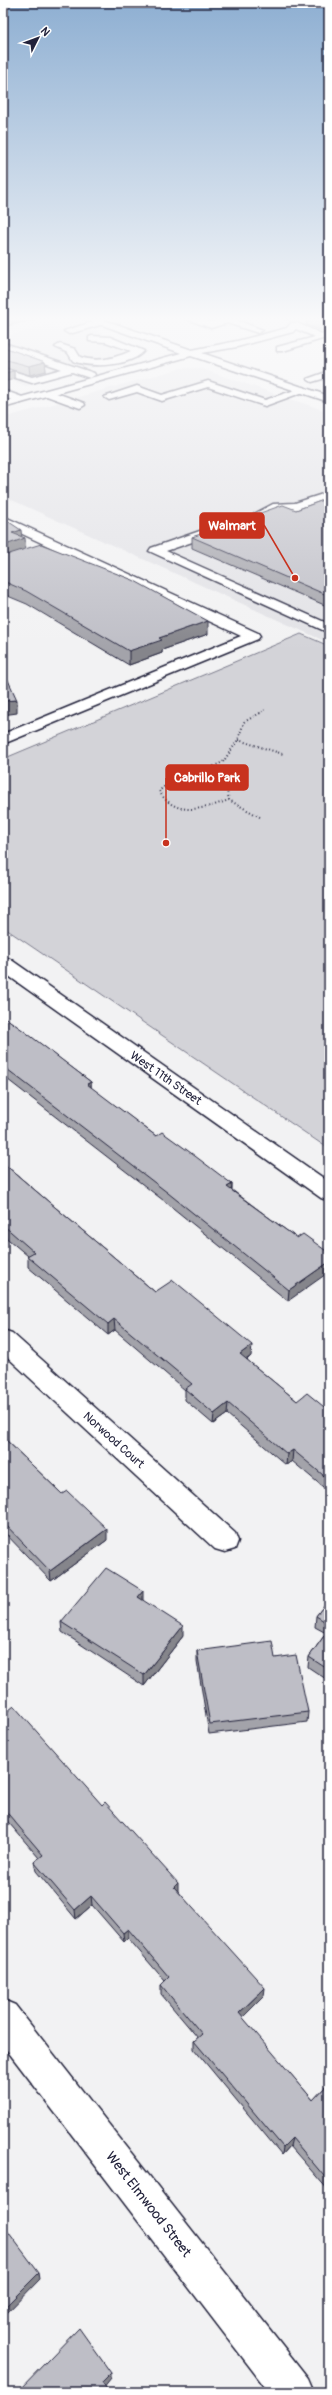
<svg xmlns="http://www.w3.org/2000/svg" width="332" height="2395" font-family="Pangolin,sans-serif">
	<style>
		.built { fill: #e2e2e6 }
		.green { fill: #d3d3d8; stroke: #7a7a8a }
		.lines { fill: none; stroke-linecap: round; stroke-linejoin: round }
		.minor-casing { stroke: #22223b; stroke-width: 3 }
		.major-casing { stroke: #22223b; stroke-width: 3 }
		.path-far1 { stroke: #22223b; stroke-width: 1.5; stroke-dasharray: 0.5 2; stroke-linecap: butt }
		.path { stroke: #22223b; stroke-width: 2; stroke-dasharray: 1 2.5; stroke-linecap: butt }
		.minor { fill: #fff; fill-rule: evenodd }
		.major { fill: #fff; fill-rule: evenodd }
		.wall { fill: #a3a3aa; stroke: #22223b }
		.shaded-wall { fill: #85858b; stroke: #22223b }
		.building { fill: #bebec6; stroke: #22223b }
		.labels { text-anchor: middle; stroke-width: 3.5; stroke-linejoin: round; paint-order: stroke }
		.street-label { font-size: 12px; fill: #22223b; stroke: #fff }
		.near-street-label { font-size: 14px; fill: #22223b; stroke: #fff }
		.leader { fill: none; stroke: #c8321e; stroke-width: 1.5 }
		.callout-dot { fill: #c8321e; stroke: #fff; stroke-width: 1.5 }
		.callout { fill: #c8321e; stroke: #c8321e; stroke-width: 1.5 }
		.callout-label { font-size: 13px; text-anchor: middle; font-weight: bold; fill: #fff }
	</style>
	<rect width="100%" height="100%" fill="#f2f2f3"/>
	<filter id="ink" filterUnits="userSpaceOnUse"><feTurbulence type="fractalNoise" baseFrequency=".025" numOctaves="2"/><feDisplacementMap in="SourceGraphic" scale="8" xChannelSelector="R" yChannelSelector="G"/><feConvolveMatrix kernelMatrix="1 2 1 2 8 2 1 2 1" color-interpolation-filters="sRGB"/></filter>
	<g filter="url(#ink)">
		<g class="built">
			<polygon points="173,316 273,316 234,327 208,327"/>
			<polygon points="47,325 73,333 89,329 142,347 141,354 26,386 3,377 3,337"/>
			<polygon points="182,368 199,368 329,412 329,643 3,496 3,418"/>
		</g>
		<polygon class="green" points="301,634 329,646 329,1149 3,927 3,759"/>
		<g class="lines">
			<g class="minor-casing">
				<g id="minor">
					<polygon points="179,316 194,316 211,322 229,316 244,316 236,320 263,330 258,333 227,323 211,328"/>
					<polygon points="101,319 106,322 104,324 69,334 64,331"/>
					<polygon points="291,323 297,323 329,337 283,351 277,351 277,347 315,337 291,327"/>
					<path d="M92,336L110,337L144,351C130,367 90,368 73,361L68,353L55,347L60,344L75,349L80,357C97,363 115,358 131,351L106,342L89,341V337Z"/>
					<polygon points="7,344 94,373 95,375 90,378 72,372 32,383 3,374 3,368 32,377 62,369 4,349 4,345"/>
					<polygon points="329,371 329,377 312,382 307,379"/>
					<polygon points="208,381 265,400 304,387 309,390 265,406 208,387 162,401 137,392 109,400 104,397 137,386 162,395"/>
					<polygon points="3,390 25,398 26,400 21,403 3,397"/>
					<polygon points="48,390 84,403 85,405 80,408 44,395 43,393"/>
					<polygon points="329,492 329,500 300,510 279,511 260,518 254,514 273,504 295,503"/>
					<polygon points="3,516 258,633 260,636 258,639 3,744 3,734 241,636 3,525"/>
					<polygon points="220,524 226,528 224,531 166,551 329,624 329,633 149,551 151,548"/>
					<polygon points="3,957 10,959 329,1182 329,1201 321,1198 3,972"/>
					<polygon points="3,1330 12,1333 235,1533 238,1541 235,1549 225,1552 215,1549 3,1353"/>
					<polygon points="3,2000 15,2005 308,2378 314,2392 269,2392 3,2045"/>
				</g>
			</g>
			<g class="major-casing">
				<polygon id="major" points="77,316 92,316 192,350 237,341 287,328 291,323 297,323 299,325 293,332 237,347 202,353 329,396 329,402 191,356 3,408 3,402 181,353"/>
			</g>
			<polyline class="path-far1" points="260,713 266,709"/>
			<g class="path">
				<polyline points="238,740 283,754"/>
				<polyline points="184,767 187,774"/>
				<polyline points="199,773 227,791 229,800"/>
				<path d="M260,817L229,800C204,809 175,818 159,791L178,775L199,773L223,762L238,740L244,722L262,712"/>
			</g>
			<use href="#minor" class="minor"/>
			<use href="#major" class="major"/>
		</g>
		<g class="wall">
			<polygon points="195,316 227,316 211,320"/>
			<polygon points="273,316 329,316 329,333 306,325 307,317 287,320"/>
			<polygon points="3,347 45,362 46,371 30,375 3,367 14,371 14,379 3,382"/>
			<polygon points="329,498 329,607 192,548 192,537 296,510"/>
			<polygon points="3,518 22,537 25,549 208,634 162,650 162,653 129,665 27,604 3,594"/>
			<polygon points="3,1016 91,1082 91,1088 156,1136 232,1184 232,1190 279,1225 297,1238 288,1301 168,1204 3,1076"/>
			<polygon points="3,1163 155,1292 251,1356 247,1360 297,1401 329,1411 329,1492 292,1461 286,1465 227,1414 213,1424 185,1400 185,1390 115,1330 108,1335 28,1267 28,1256 3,1235"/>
			<polygon points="3,1437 62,1494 107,1540 51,1581 3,1531"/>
			<polygon points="329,1599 329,1681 308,1667 309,1657 326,1633 315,1627 316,1616"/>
			<polygon points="143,1601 183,1636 144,1686 62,1632 61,1622"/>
			<polygon points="197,1651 275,1658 308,1712 307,1722 209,1734 197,1661"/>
			<polygon points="3,1715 178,1891 264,1996 242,2018 313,2100 329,2083 329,2191 290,2146 282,2155 194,2049 194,2041 198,2038 161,1994 161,1985 165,1981 128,1938 124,1942 92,1905 76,1919 36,1871 34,1862 39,1858 3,1816"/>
		</g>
		<g class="shaded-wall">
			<polygon points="15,316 37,316 37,319 3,327 3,319"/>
			<polygon points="211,316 227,316 211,320"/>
			<polygon points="287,316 317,316 287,320"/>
			<polygon points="45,362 46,371 30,375 29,366"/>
			<polygon points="14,371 14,379 3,382 3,373"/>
			<polygon points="21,530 22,539 25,538 26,551 3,559 3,546 12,533"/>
			<polygon points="208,621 208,634 162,650 162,653 129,665 129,651 159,638"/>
			<polygon points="17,700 17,713 3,715 3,701"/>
			<polygon points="91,1082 91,1093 87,1084"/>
			<polygon points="232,1184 231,1195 227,1187"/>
			<polygon points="329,1262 329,1272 288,1301 289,1290"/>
			<polygon points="114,1319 115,1330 108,1335 108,1324"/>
			<polygon points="252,1345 251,1356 239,1365 240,1354"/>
			<polygon points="228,1403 227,1414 213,1424 214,1414"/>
			<polygon points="293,1450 292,1461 286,1465 287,1454"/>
			<polygon points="107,1529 107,1540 51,1581 50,1571"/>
			<polygon points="143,1591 143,1601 138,1597"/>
			<polygon points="183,1626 183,1636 144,1686 144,1675"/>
			<polygon points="178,1883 178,1892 174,1887"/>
			<polygon points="91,1896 92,1905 76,1919 75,1910"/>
			<polygon points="128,1929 128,1938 124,1942 123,1933"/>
			<polygon points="265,1988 264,1996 238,2022 239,2013"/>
			<polygon points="292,2138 290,2146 282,2155 283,2147"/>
			<polygon points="39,2273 40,2279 3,2317 3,2309"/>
			<polygon points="111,2373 111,2378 103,2388 102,2382"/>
		</g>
		<g class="building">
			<polygon points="3,316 15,316 3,319"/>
			<polygon points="310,316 329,316 329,324 307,317"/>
			<polygon points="3,347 45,362 29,366 3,359"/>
			<polygon points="3,367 14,371 3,373"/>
			<polygon points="329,498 329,596 192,537 283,505 296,510"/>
			<polygon points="3,518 21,530 12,533 25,538 3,546"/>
			<polygon points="41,544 133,580 208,621 159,638 162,640 129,651 26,591 3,581 3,556"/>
			<polygon points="3,669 17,700 3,701"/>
			<polygon points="3,1016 24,1031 91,1082 87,1084 156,1136 162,1132 187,1150 232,1184 227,1187 279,1225 297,1238 303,1234 329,1253 329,1262 289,1290 168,1193 3,1066"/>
			<polygon points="3,1163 155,1292 173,1280 252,1345 240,1354 297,1401 307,1393 329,1411 329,1480 293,1450 287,1454 228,1403 214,1414 185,1389 192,1384 114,1319 108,1324 27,1256 34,1252 3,1225"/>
			<polygon points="3,1437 62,1494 67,1491 107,1529 50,1571 3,1522"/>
			<polygon points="106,1568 143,1591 138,1597 183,1626 144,1675 61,1622"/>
			<polygon points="329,1599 329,1624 316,1616"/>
			<polygon points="329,1629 329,1670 309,1657"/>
			<polygon points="272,1641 275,1658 296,1655 308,1712 210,1724 197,1651"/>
			<polygon points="14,1706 102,1805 105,1802 178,1883 174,1887 265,1988 239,2013 313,2100 329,2083 329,2182 292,2138 283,2147 194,2041 202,2034 161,1985 169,1977 128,1929 123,1933 91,1896 75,1910 34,1862 43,1855 3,1808 3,1715"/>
			<polygon points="6,2229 39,2273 3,2309 3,2232"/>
			<polygon points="79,2328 111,2373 102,2382 109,2392 17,2392"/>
		</g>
	</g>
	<linearGradient id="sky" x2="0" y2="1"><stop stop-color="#8eafd2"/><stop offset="0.49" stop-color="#f9f9fa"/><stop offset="1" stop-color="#f9f9fa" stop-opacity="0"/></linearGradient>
	<rect width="332" height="651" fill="url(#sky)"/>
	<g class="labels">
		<g class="street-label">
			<text transform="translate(166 1078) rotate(35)" y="4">West 11th Street</text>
			<text transform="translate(114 1440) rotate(42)" y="4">Norwood Court</text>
		</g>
		<g class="near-street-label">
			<text transform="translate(149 2204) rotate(52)" y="5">West Elmwood Street</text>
		</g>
	</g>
	<path class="leader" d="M295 578L264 525M166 843L166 778"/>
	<g class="callout-dot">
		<circle cx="295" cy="578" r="4"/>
		<circle cx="166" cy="843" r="4"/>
	</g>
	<g class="callout">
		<rect x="200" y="513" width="64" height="25" rx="4"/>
		<rect x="166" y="765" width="82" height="25" rx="4"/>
	</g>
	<g class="callout-label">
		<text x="232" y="530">Walmart</text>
		<text x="207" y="782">Cabrillo Park</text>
	</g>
	<rect width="332" height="2395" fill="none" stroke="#fff" stroke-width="16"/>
	<rect x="8" y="8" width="316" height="2379" fill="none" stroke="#22223b" stroke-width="1.5" filter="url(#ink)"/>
	<g transform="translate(38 38) rotate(48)" stroke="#ffffff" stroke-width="3" paint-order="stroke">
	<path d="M0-3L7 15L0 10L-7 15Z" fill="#22223b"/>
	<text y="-6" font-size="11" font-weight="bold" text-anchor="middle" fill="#22223b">N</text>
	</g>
</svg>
